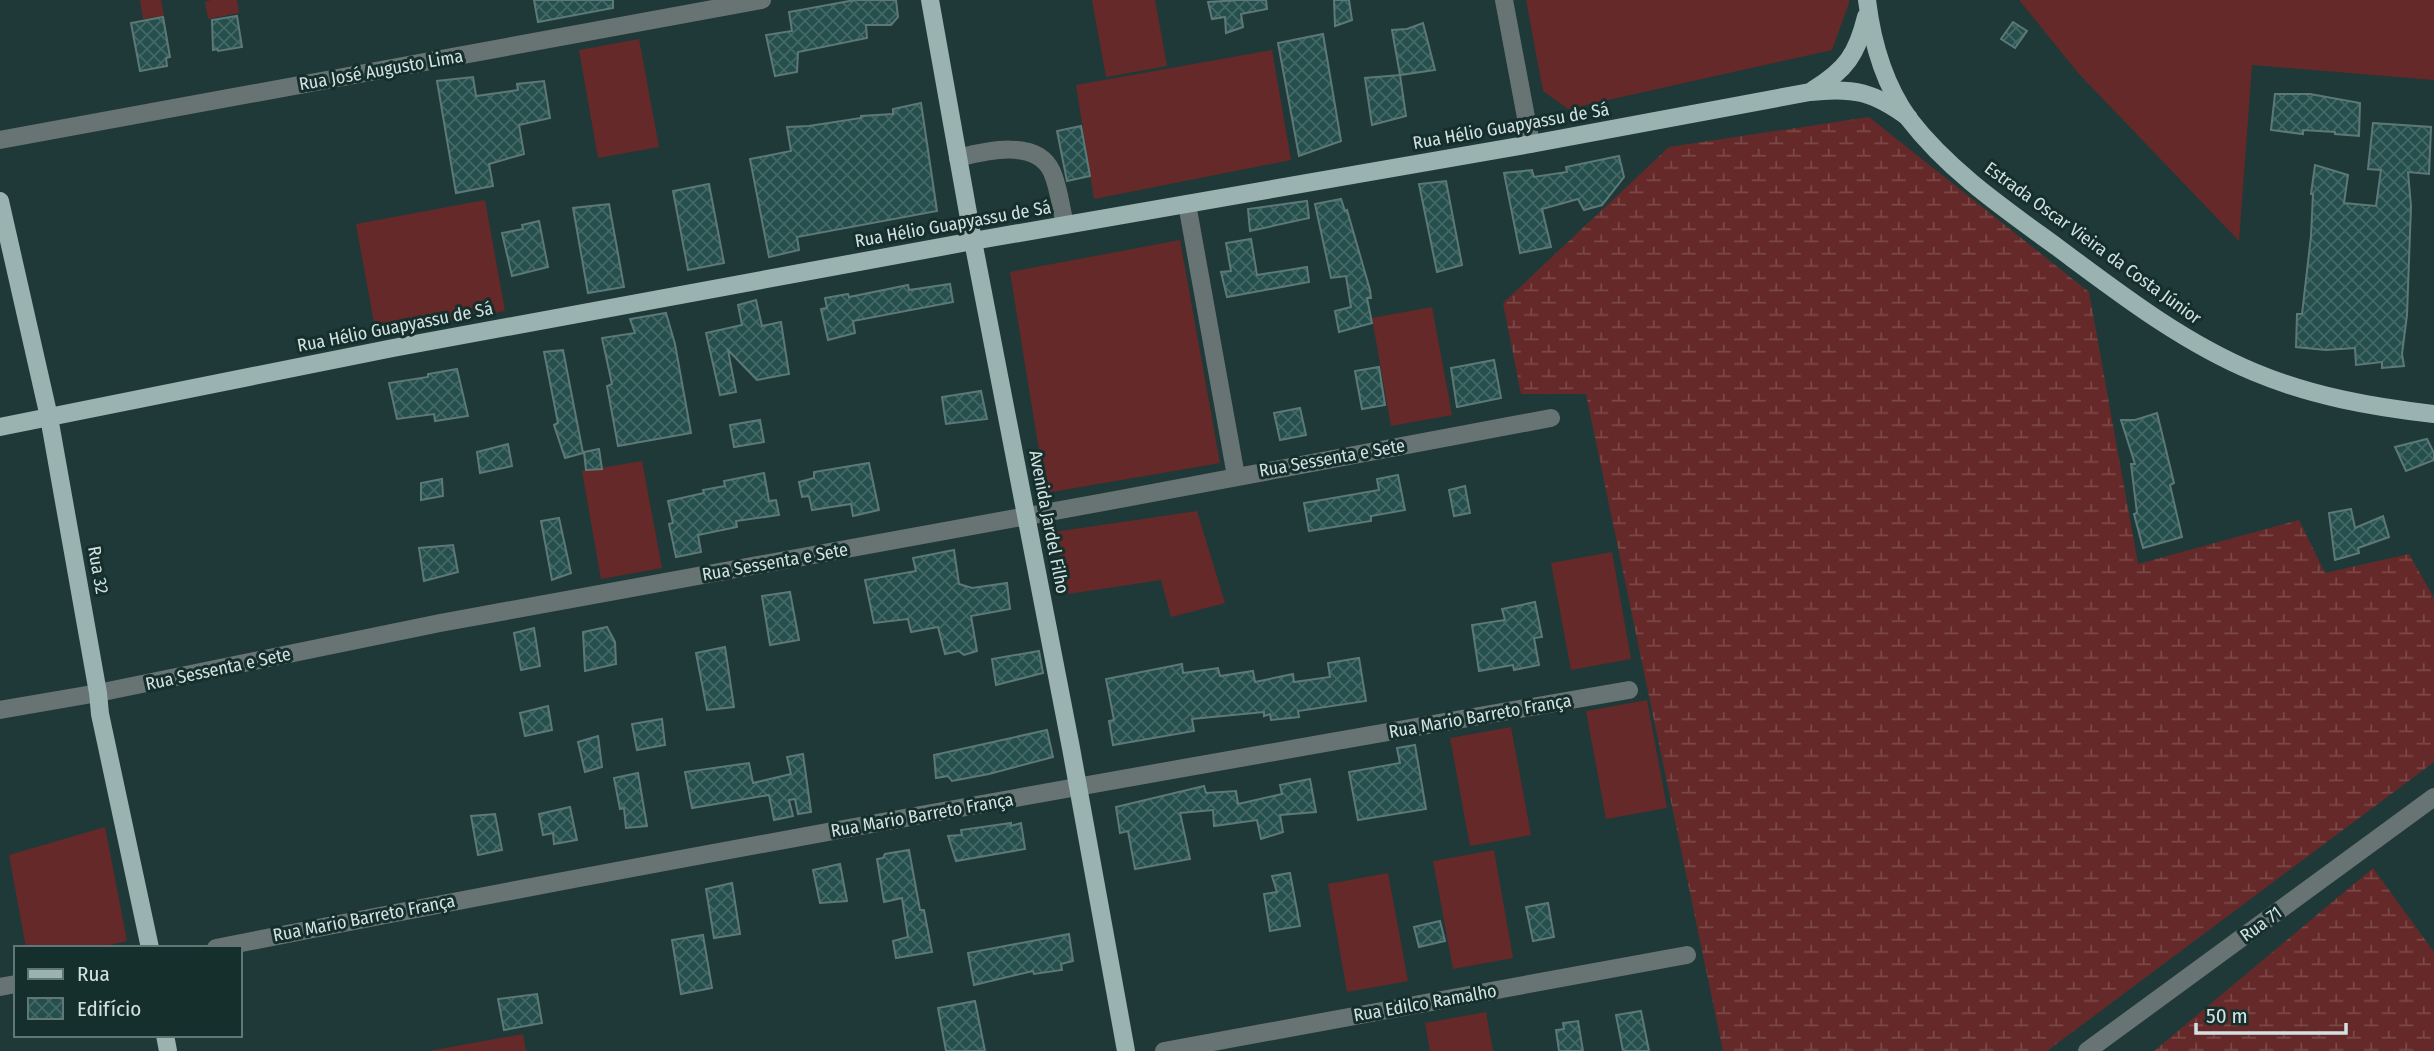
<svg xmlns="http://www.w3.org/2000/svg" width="2434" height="1051" font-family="'Fira Sans Condensed',sans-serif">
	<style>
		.grass { fill: #662929 }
		.wetland { fill: url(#wetland-marsh) }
		.building { fill: url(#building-cross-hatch); stroke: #5d7977; stroke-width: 2 }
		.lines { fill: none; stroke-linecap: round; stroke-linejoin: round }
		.minor { stroke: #687473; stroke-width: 18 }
		.major { stroke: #9ab3b1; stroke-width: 18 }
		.labels { text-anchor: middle; stroke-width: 6; stroke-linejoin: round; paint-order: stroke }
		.street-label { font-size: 18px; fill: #d3e2e1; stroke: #152f2d }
	</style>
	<defs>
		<pattern id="wetland-marsh" width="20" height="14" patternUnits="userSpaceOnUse" patternTransform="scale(1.75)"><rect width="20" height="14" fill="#662929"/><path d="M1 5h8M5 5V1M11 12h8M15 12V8" fill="none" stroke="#7b4848"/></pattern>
		<pattern id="building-cross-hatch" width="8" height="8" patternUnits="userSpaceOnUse" patternTransform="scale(1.75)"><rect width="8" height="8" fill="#254f4d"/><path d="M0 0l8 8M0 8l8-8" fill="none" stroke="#446866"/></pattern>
	</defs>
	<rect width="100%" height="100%" fill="#1f3938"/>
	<g class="grass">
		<polygon points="140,0 161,0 164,16 143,19"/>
		<polygon points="211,0 237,0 239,13 208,19 205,2"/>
		<polygon points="1092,0 1155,0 1167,66 1106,77"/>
		<polygon points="1526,0 1849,0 1849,3 1832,50 1568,109 1543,91"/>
		<polygon points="2019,0 2434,0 2434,80 2252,65 2239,241 2079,74"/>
		<polygon points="639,39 659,147 598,158 579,50"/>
		<polygon points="1272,50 1291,160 1094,199 1076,85"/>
		<polygon points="485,200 505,311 376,334 356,224"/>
		<polygon points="1180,240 1220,463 1046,493 1010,272"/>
		<polygon points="1432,307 1452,415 1391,426 1372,318"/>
		<polygon points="642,461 662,568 601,579 582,471"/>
		<polygon points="1197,511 1225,603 1171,617 1161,580 1068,594 1054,532"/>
		<polygon points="1612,552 1631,659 1571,670 1551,563"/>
		<polygon points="1647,700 1667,808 1606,819 1586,711"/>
		<polygon points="1511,727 1531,835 1470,846 1450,738"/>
		<polygon points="105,827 127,941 96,948 26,948 9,855"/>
		<polygon points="1494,850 1513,958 1453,969 1433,861"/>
		<polygon points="1388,873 1408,981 1347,992 1328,884"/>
		<polygon points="1486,1012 1493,1051 1430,1051 1425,1023"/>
		<polygon points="523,1034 526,1051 429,1051"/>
	</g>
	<g class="wetland">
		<polygon points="1869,117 2089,292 2138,564 2299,520 2325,573 2409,554 2434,598 2434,762 2047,1051 1723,1051 1586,394 1521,394 1503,303 1669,147"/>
		<polygon points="2373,868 2434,952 2434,1051 2154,1051"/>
	</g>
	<g class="building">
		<polygon points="534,0 613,0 613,8 538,22"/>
		<polygon points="855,0 896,0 898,17 891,25 866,25 867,38 798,52 797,72 775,76 766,35 792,31 789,12"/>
		<polygon points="1239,0 1266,0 1267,9 1241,14 1243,27 1226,33 1225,17 1212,19 1208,2"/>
		<polygon points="1334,0 1349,0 1352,20 1335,26"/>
		<polygon points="237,16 242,47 218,51 217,49 213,50 212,20"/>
		<polygon points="163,17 170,57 166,58 167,66 140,71 131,23"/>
		<polygon points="2013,22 2027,31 2015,48 2001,39"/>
		<polygon points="1423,23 1435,70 1400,75 1392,30 1407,29"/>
		<polygon points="1323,34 1341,141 1299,156 1278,43"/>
		<polygon points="1400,75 1406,116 1372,125 1365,78"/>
		<polygon points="473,77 476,96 518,90 517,84 544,81 550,118 519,125 524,154 489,164 493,186 456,193 437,81"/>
		<polygon points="2275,94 2310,94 2360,103 2359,136 2335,134 2335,132 2303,130 2303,134 2271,130"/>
		<polygon points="921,103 937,211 797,237 799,250 769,257 750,159 791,151 787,127 809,126 861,118 861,116 893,114 893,109"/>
		<polygon points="2373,123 2431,127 2429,174 2408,172 2411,206 2407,315 2402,354 2404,366 2382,368 2382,362 2356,365 2355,348 2326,350 2296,347 2297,314 2302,314 2311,236 2313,194 2311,194 2315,165 2348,175 2344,203 2376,206 2381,170 2368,169"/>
		<polygon points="1081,126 1090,176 1067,181 1057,131"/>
		<polygon points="1619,156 1624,177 1602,205 1584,210 1578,199 1542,209 1551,247 1520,253 1504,173 1532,170 1534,177 1567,172 1566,167"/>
		<polygon points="1446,181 1462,265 1437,272 1419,184"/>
		<polygon points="709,184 724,263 688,270 673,191"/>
		<polygon points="1341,199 1345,211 1347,210 1370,290 1371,298 1367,298 1372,323 1339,332 1335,311 1351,307 1346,276 1331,278 1315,204"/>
		<polygon points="1307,201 1309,218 1250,231 1248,209"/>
		<polygon points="609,204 624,287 588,293 573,208"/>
		<polygon points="539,221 548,267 512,276 502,233 523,229 522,225"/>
		<polygon points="1251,239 1257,275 1307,267 1309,282 1227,297 1221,272 1231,271 1226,243"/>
		<polygon points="950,284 953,302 853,321 855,333 828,340 821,309 827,308 825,298 848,294 849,297 908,285 909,290"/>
		<polygon points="756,300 762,326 781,322 789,374 757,380 728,350 736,392 720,395 706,333 742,325 738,305"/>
		<polygon points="666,313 675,344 691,433 618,446 607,386 612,384 602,338 635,333 630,319"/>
		<polygon points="563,350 583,453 565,458 554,425 558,423 544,352"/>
		<polygon points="1494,360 1501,398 1457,407 1451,368"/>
		<polygon points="1379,367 1385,405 1362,409 1355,371"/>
		<polygon points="457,369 468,416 435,421 434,414 397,419 389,383 428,377 428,374"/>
		<polygon points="981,391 987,419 946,424 942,397"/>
		<polygon points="1300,408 1306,435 1280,440 1274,413"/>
		<polygon points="2157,413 2174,483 2170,485 2182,537 2143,548 2134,514 2137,513 2131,464 2135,464 2121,420 2135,420"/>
		<polygon points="760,420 764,442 734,447 730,425"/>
		<polygon points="2427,439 2434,453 2434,460 2406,471 2395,447"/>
		<polygon points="508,444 512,466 480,473 477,452"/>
		<polygon points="599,449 602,469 586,470 584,452"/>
		<polygon points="869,463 879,510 853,516 851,504 812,510 809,496 802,497 799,482 814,478 814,472"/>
		<polygon points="764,473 769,501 776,500 779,515 736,521 737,527 698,535 701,552 676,557 669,524 673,523 668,501 704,493 703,490 725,486 724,481"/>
		<polygon points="1398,475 1405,510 1371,516 1371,521 1309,531 1304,503 1379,490 1377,479"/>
		<polygon points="442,479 443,496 421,500 421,483"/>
		<polygon points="1465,486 1470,513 1454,516 1449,490"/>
		<polygon points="2351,509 2355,528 2383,516 2389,537 2358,548 2359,553 2335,560 2329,513"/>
		<polygon points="559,518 571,573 552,580 541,521"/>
		<polygon points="453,545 458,572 424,581 419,548"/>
		<polygon points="954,550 959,584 972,588 1007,583 1010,609 971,616 977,651 964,655 959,651 945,654 938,627 911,632 908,619 874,623 865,580 916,571 913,558"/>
		<polygon points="790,592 799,640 770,645 762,596"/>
		<polygon points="1535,602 1542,637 1534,638 1539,665 1514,670 1513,665 1479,671 1472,625 1505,620 1502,609"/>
		<polygon points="607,627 615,642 616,664 585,671 583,632"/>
		<polygon points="534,628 540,666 521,670 514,633"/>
		<polygon points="725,647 734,707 707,710 696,653"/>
		<polygon points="1039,651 1043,673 996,685 992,659"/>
		<polygon points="1359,658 1366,701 1298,711 1299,717 1271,720 1270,714 1264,716 1264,712 1192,719 1194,731 1113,745 1109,721 1114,720 1106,679 1182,664 1183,673 1218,668 1220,676 1253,671 1255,682 1293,674 1294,682 1330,677 1328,663"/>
		<polygon points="548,706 552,730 525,736 520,713"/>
		<polygon points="662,719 665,745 637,750 632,724"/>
		<polygon points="1047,730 1053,757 989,774 952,781 948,776 936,778 934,755"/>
		<polygon points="598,736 602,767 585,772 578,742"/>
		<polygon points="1415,745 1426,809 1358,820 1349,772 1400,763 1397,748"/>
		<polygon points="803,754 811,812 798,814 795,799 789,800 793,816 774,820 769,795 692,808 685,772 749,763 753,783 791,774 787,757"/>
		<polygon points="638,773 647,826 626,828 624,808 620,809 614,778"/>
		<polygon points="1310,779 1316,812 1280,815 1283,832 1261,839 1257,820 1214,826 1213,810 1180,813 1190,859 1135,869 1128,831 1120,833 1116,807 1204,786 1206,793 1236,791 1238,804 1282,794 1280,785"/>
		<polygon points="570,807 577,840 554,844 553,833 543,835 539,814"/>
		<polygon points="495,814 502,850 478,855 471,816"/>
		<polygon points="1011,823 1011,826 1021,823 1025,849 956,861 948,836 962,835 961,830"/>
		<polygon points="909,850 920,910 924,910 932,952 896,958 893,941 908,937 902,898 884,902 877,859 883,858 885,854"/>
		<polygon points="840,864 847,901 820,903 813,870"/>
		<polygon points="1290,873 1300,926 1270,931 1264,894 1277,892 1272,876"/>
		<polygon points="732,883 740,934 714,938 706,889"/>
		<polygon points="1548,903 1554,937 1533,941 1526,907"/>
		<polygon points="1440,921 1445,941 1419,947 1414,927"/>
		<polygon points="1069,934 1073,961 1061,964 1062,970 1034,974 1033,971 974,985 968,953"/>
		<polygon points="703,935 712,988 681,994 672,940"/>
		<polygon points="537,994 542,1023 504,1030 498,999"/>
		<polygon points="975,1001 985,1051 946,1051 938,1008"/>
		<polygon points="1641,1011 1649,1051 1623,1051 1616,1015"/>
		<polygon points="1578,1021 1583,1051 1559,1051 1556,1030 1564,1029 1563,1023"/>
	</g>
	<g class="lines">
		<g class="minor">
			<polyline points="1504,0 1531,144"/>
			<polyline points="0,140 762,0"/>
			<path d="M958,158C985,151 1037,138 1052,172C1059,188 1061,208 1065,225"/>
			<polyline points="1187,204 1236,476"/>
			<polyline points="0,710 98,693 440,623 1115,500 1551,418"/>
			<path d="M216,948C686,855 1157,772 1629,690"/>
			<polyline points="0,987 16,984"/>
			<polyline points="1164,1051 1687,955"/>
			<polyline points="2087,1051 2434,797"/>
		</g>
		<g class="major">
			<polyline points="930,0 973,241 1071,748 1126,1051"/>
			<path d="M1867,0C1872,42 1884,84 1909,119C1949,171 2005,209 2057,247C2119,293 2182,342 2254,372C2311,396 2372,407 2434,414"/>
			<path d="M1813,90C1846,70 1857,54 1866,17"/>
			<polyline points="0,201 49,417 98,693 100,714 150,948"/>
			<path d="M0,427L393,348L973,241L1531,144L1810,92C1854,87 1874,92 1909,118"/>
			<polyline points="165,1035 168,1051"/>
		</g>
	</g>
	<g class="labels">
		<g class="street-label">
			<text transform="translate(381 70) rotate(-10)" y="6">Rua José Augusto Lima</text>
			<text transform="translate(1511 126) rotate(-10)" y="6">Rua Hélio Guapyassu de Sá</text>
			<text transform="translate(953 224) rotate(-10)" y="6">Rua Hélio Guapyassu de Sá</text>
			<text transform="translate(2093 243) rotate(36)" y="6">Estrada Oscar Vieira da Costa Júnior</text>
			<text transform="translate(395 327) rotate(-11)" y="6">Rua Hélio Guapyassu de Sá</text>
			<text transform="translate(1332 458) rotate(-10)" y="6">Rua Sessenta e Sete</text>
			<text transform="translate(1049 522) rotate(79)" y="6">Avenida Jardel Filho</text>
			<text transform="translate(775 562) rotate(-10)" y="6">Rua Sessenta e Sete</text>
			<text transform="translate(98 570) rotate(80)" y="6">Rua 32</text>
			<text transform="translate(218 669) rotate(-12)" y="6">Rua Sessenta e Sete</text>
			<text transform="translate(1480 716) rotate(-10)" y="6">Rua Mario Barreto França</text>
			<text transform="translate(922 815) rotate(-10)" y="6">Rua Mario Barreto França</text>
			<text transform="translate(364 918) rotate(-11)" y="6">Rua Mario Barreto França</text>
			<text transform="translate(2261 924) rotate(-36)" y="6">Rua 71</text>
			<text transform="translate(1425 1003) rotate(-10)" y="6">Rua Edilco Ramalho</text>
		</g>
	</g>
	<rect x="14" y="946" width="228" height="91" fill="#152f2d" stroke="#617775" stroke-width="2"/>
	<rect x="28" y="969" width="35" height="10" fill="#9ab3b1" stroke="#617775" stroke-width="2"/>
	<text x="77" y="981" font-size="21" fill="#d3e2e1">Rua</text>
	<rect x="28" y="998" width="35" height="21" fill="url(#building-cross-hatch)" stroke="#617775" stroke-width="2"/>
	<text x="77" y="1016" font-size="21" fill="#d3e2e1">Edifício</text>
	<path d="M2196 1023v10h150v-10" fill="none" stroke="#d3e2e1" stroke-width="3.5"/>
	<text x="2206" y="1023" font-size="21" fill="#d3e2e1" stroke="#152f2d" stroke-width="5" paint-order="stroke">50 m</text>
</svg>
